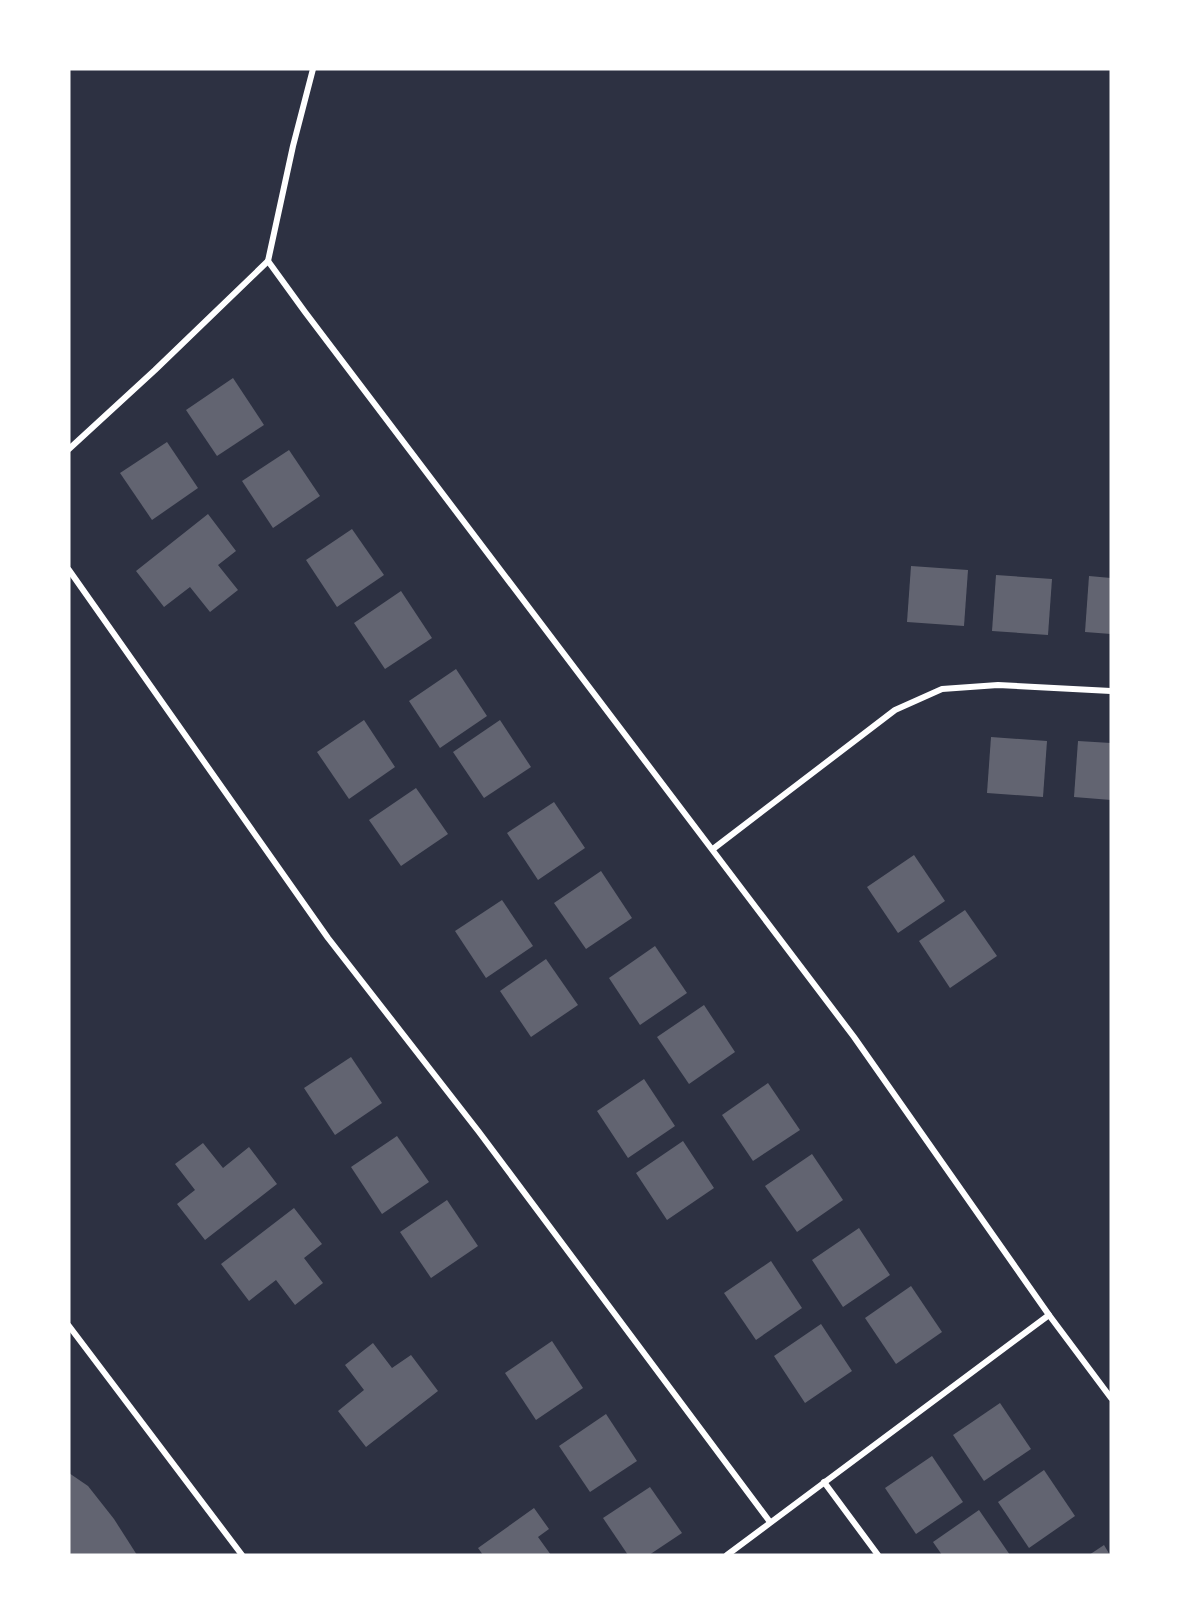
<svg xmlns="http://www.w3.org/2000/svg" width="1180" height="1624" font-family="'PT Sans',sans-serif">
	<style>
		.building { fill: #626471 }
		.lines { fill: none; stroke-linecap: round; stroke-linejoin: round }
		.minor { stroke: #fff; stroke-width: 6 }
	</style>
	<rect width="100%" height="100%" fill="#2d3142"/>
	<g class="building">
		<polygon points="233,378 264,425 217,456 186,410"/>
		<polygon points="167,442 198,488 152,520 120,473"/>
		<polygon points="289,450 320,496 273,528 242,481"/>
		<polygon points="208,514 236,551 218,565 238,590 210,612 190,587 164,607 136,571"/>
		<polygon points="352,529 384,575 337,607 306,560"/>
		<polygon points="911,566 968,570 964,626 907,622"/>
		<polygon points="996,575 1052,579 1048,635 992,631"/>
		<polygon points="1089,576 1111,578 1111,634 1085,632"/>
		<polygon points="401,591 432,638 385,669 354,623"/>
		<polygon points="456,669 487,716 440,748 409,701"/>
		<polygon points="364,720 395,767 349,799 317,752"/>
		<polygon points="500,720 531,767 484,798 453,752"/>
		<polygon points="991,737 1047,741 1043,797 987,793"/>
		<polygon points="1078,741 1111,743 1111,800 1074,797"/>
		<polygon points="416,788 448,834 401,866 369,820"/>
		<polygon points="554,802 585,848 538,880 507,833"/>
		<polygon points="914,855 945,901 898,933 867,887"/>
		<polygon points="601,871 632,918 586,949 554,903"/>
		<polygon points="502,900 533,946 486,978 455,931"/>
		<polygon points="965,910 997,956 950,988 919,941"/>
		<polygon points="655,946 687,993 640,1025 609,978"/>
		<polygon points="546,959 578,1005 531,1037 500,991"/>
		<polygon points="704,1005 735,1052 689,1084 657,1037"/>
		<polygon points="351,1057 382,1103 335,1135 304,1088"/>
		<polygon points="644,1079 675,1126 628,1158 597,1111"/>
		<polygon points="768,1083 800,1130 753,1161 722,1115"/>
		<polygon points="397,1136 429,1182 382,1214 351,1167"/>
		<polygon points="683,1141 714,1188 667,1220 636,1173"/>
		<polygon points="203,1143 223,1168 249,1147 277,1184 205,1240 177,1204 195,1190 175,1164"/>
		<polygon points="812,1154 843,1200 797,1232 765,1186"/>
		<polygon points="447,1200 478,1246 431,1278 400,1232"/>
		<polygon points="294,1208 322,1244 304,1258 323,1283 295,1305 276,1280 249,1301 221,1264"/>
		<polygon points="859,1228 890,1275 843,1307 812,1260"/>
		<polygon points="771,1261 802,1308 756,1340 724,1293"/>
		<polygon points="911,1286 942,1332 896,1364 865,1318"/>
		<polygon points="821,1324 852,1371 805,1403 774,1356"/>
		<polygon points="552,1341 583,1388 536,1420 505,1373"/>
		<polygon points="373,1343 392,1368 411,1355 438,1391 366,1447 338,1411 364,1390 345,1365"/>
		<polygon points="1000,1403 1031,1449 984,1481 953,1435"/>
		<polygon points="606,1414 637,1461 590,1492 559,1446"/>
		<polygon points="932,1456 963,1502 916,1534 885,1488"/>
		<polygon points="1044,1470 1075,1516 1029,1548 998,1502"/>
		<polygon points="69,1473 88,1486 114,1519 137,1555 69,1555"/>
		<polygon points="650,1487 682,1533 649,1555 628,1555 603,1518"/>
		<polygon points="534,1508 549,1529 538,1537 551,1555 483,1555 478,1548"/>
		<polygon points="979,1510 1010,1555 942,1555 933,1542"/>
		<polygon points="1104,1545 1110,1555 1089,1555"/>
	</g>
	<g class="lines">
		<g class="minor">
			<polyline points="268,261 305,312 854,1037 1049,1315 1111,1398"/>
			<polyline points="69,449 155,370 268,261 293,146 313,69"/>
			<polyline points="69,570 328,938 479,1132 770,1522"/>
			<polyline points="713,849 895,710 942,689 998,685 1111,691"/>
			<polyline points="69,1326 242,1555"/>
			<polyline points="824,1482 878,1555"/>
			<polyline points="727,1555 1049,1315"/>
		</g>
	</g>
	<rect width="1180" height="1624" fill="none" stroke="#ffffff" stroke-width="141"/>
</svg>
